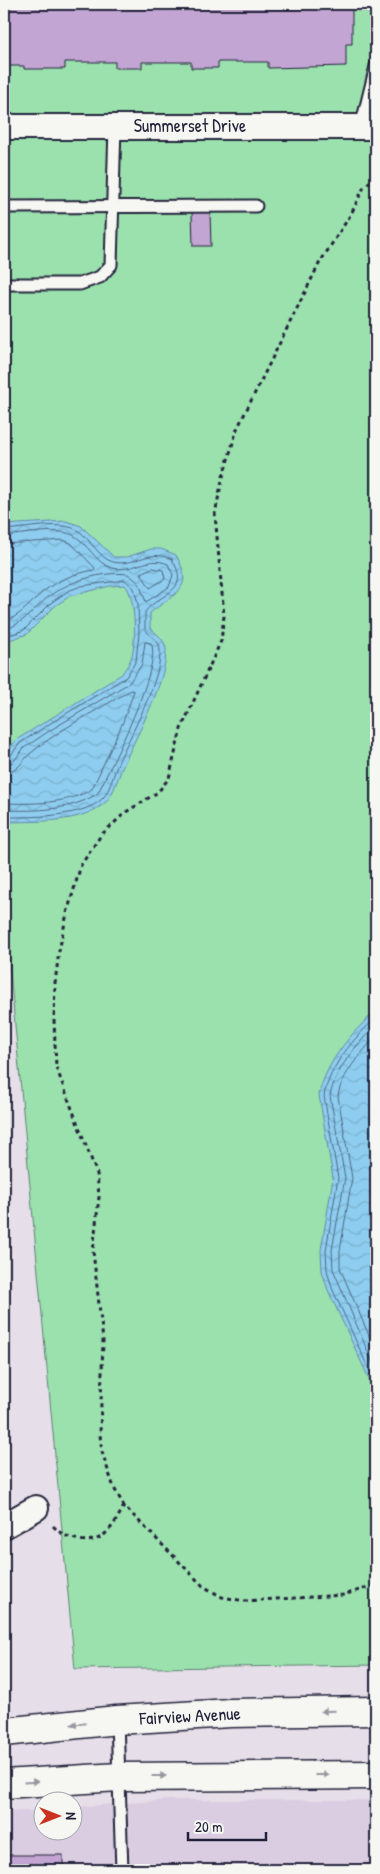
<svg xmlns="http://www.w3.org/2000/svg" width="380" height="1874" font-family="'Patrick Hand',sans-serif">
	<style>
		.built { fill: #dbcde1 }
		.grass { fill: #9be1ae; stroke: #5e8274 }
		.water { fill: url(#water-waves); stroke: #6389a7 }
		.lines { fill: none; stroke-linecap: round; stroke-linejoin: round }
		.shore { stroke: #4d6683; stroke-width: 1 }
		.building { fill: #c2a5d2; stroke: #22223b }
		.lane-casing { stroke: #22223b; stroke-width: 15 }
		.street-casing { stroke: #22223b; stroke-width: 28 }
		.secondary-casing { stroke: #22223b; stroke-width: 31 }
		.path { stroke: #22223b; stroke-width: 3; stroke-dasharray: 4 4; stroke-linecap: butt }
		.lane { stroke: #f6f6f2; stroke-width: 11 }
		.street { stroke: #f6f6f2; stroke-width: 24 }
		.secondary { stroke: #f6f6f2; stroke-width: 28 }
		.oneway { fill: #9797a0 }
		.labels { text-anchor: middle; stroke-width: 4.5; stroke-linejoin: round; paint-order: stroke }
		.street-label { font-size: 18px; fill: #22223b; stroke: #f6f6f2 }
	</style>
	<defs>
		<pattern id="water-waves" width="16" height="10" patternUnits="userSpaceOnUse" patternTransform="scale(1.25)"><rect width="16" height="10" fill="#8ecdef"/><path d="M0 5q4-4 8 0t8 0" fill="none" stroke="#7ab0ce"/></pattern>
	</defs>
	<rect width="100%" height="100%" fill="#e6dee8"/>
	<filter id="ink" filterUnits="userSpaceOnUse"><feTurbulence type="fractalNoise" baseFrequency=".02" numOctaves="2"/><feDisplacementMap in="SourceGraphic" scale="10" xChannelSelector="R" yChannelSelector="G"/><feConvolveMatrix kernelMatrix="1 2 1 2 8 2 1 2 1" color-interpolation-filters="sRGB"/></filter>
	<g filter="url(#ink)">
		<polygon class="built" points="169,1800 376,1800 376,1870 4,1870 4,1812 42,1810 42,1832 72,1832 73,1807"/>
		<polygon class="grass" points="4,4 376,4 376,1665 75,1669 4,907"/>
		<g class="water">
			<path d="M66,521L81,526L114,557H127L151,549H161L176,555C196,590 174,593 150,613V628C157,634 165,640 166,649C167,682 137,734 124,764C119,774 114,794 106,802C81,824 37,821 6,822L4,821V756L16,740L122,674C124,670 128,666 130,661C137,647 136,596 125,585L110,586L70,596L55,606L27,634L4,642V525Z"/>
			<path d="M376,1011V1394L328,1290L322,1271L321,1250L333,1178L319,1095C326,1062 351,1033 376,1011Z"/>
		</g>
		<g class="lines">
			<g class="shore">
				<path d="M4,530C23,529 63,520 79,531C91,540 99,558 113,562C135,567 148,548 172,559C192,593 161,591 145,612V629C150,637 160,640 160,650C162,679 130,736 118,763C114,773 110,790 103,798C84,818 29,817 4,817"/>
				<path d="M4,536C23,535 56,527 73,535C88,543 95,563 112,568C132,573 148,555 168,564L173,575L169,587L146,602L139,583L128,574C103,571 67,581 47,598C31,612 24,623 4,630"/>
				<path d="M4,544L63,540L71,543L95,568L94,570C74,574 59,579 44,591C30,603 21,616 4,622"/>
				<polygon points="153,568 163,570 165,579 150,588 141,573"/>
				<polyline points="4,637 24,630 52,602 68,591 81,586 125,580 134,588 138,604 139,633 136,661 126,677 46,726 20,743 9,758 4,759"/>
				<path d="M4,765L13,762L24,748L49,731L129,683L142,664L145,642L151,643C163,665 110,768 98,793C72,811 35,811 4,810"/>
				<path d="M4,773C19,772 21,761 31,753C61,728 98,710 131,690L134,691L123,722L92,789C68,804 32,804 4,803"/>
				<path d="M376,1018C354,1038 330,1065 324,1096L338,1178L326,1250L327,1270L332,1288L376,1385"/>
				<path d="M376,1026C357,1043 335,1070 330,1096L345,1178L332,1250L333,1269L376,1371"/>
				<path d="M376,1036C361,1054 342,1073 338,1096L352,1178L340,1251V1268L376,1352"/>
			</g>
		</g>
		<g class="building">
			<polygon points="4,4 352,4 352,44 346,44 346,66 268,68 268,62 218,62 218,68 191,68 191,62 142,62 142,68 115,68 115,62 65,62 65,69 24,69 24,66 4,66"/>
			<polygon points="210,211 211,246 193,246 192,212"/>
			<rect x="4" y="1855" width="59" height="15"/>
		</g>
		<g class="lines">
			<g class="lane-casing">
				<g id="lane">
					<polyline points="361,127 376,66"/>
					<polyline points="4,207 256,206"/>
					<polyline points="4,284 80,284 100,277 111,265 115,126"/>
					<polyline points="117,1720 122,1870"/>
				</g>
			</g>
			<g class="street-casing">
				<g id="street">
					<polyline points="4,127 376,127"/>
					<polyline points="4,1526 36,1508"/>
				</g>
			</g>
			<g class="secondary-casing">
				<g id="secondary">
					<polyline points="4,1732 117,1720 230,1713 376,1711"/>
					<polyline points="4,1784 119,1777 376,1775"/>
				</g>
			</g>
			<g class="path">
				<polyline points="376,176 364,187 351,214 319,264 237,429 222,480 215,514 224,616 221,641 181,729 169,778 158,792 126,812 101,835 81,865 67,913 59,951 55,983 54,1020 56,1067 97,1174 99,1197 93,1251 103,1340 100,1435 102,1452 114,1488 124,1506 203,1586 222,1597 245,1601 343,1595 376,1585"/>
				<path d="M53,1526C62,1535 67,1537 79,1540C104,1545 114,1525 124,1506"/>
			</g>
			<use href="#lane" class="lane"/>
			<use href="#street" class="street"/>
			<use href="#secondary" class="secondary"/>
		</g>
		<defs><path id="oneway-solid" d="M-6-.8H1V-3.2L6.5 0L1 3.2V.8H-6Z" transform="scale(1.25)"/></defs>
		<g class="oneway">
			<use href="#oneway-solid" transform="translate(328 1711) rotate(179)"/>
			<use href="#oneway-solid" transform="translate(78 1724) rotate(174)"/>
			<use href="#oneway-solid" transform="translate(322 1775)"/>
			<use href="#oneway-solid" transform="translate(159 1776)"/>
			<use href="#oneway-solid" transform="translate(31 1782) rotate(-4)"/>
		</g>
	</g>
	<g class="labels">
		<g class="street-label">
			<text x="190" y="132">Summerset Drive</text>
			<text transform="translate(190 1716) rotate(-3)" y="6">Fairview Avenue</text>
		</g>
	</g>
	<rect width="380" height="1874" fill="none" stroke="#f6f6f2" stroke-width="20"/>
	<rect x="10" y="10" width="360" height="1854" fill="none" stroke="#22223b" stroke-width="2" filter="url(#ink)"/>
	<g transform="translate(58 1816) rotate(90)"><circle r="24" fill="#f6f6f2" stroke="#a1a1a9"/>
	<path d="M0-4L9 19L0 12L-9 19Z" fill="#c8321e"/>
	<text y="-8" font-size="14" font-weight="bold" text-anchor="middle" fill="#22223b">N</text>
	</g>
	<path d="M188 1832v8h78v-8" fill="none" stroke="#22223b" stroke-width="2.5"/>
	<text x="195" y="1832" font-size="15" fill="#22223b" stroke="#f6f6f2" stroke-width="4" paint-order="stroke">20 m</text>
</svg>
